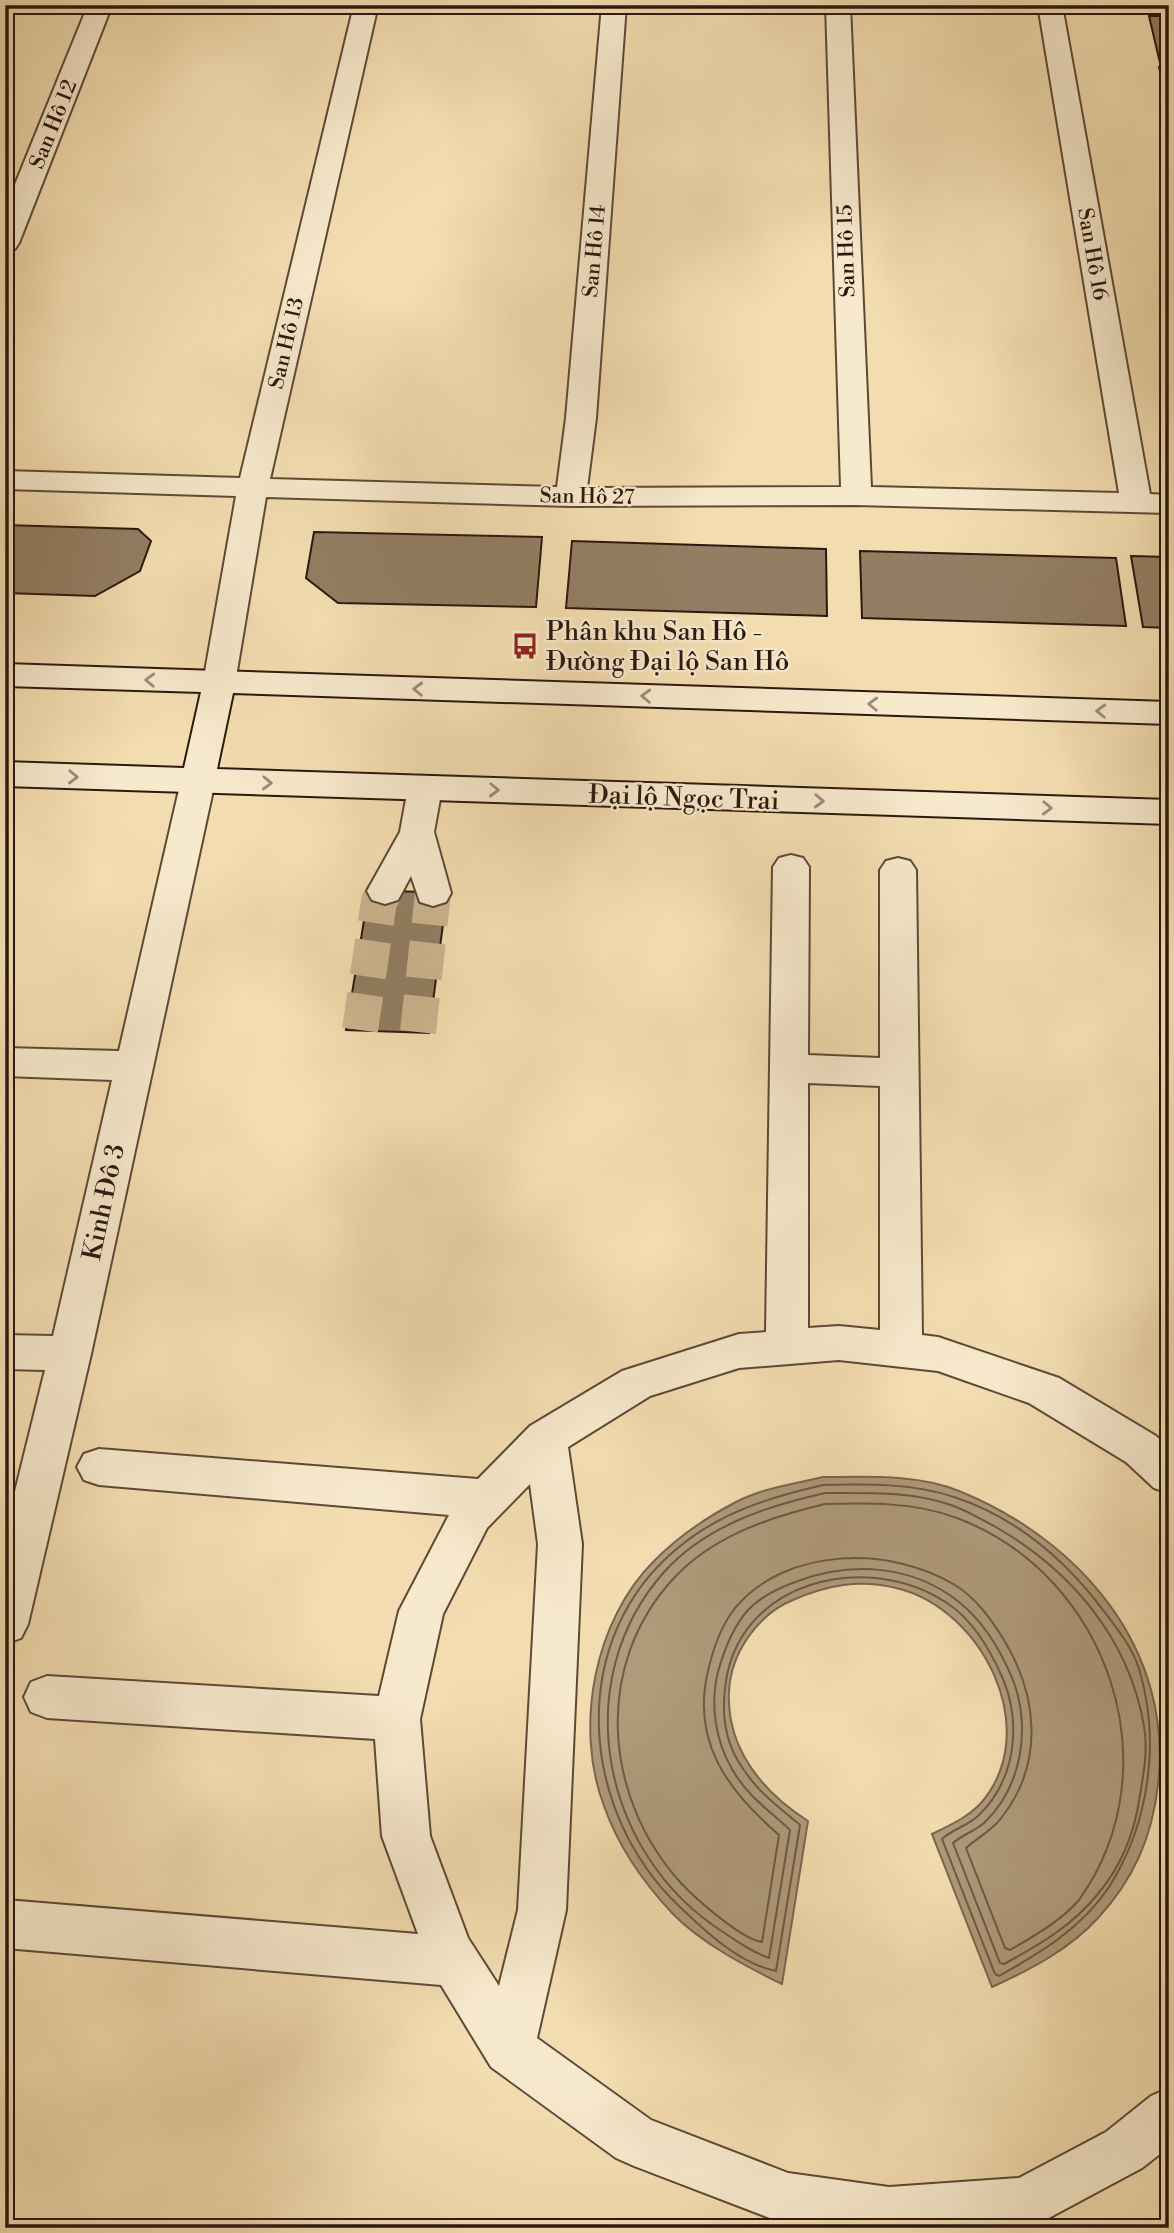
<svg xmlns="http://www.w3.org/2000/svg" width="1174" height="2233" font-family="'Libre Bodoni',serif">
	<style>
		.water { fill: #af9a7a; stroke: #7a6650; stroke-width: 2 }
		.lines { fill: none; stroke-linecap: round; stroke-linejoin: round }
		.shore { stroke: #6d5945; stroke-width: 2 }
		.building { fill: #937e63; stroke: #2b1810; stroke-width: 2 }
		.minor-tunnel { stroke: #cbb690; stroke-width: 36; stroke-dasharray: 36 18; stroke-linecap: butt }
		.pedestrian-casing { stroke: #5d4938; stroke-width: 4 }
		.minor-casing { stroke: #5d4938; stroke-width: 4 }
		.secondary-casing { stroke: #2b1810; stroke-width: 4 }
		.pedestrian { fill: #f7e9cc; fill-rule: evenodd }
		.minor { fill: #f7e9cc; fill-rule: evenodd }
		.secondary { fill: #f7e9cc; fill-rule: evenodd }
		.oneway { stroke: #9b8b77 }
		.labels { text-anchor: middle; stroke-width: 5; stroke-linejoin: round; paint-order: stroke }
		.far-street-label { font-size: 21px; fill: #2b1810; stroke: #f7e9cc }
		.poi-label { font-size: 26px; fill: #2b1810; stroke: #f7e9cc; text-anchor: start }
		.street-label { font-size: 26px; fill: #2b1810; stroke: #f7e9cc }
	</style>
	<rect width="100%" height="100%" fill="#f3ddb0"/>
	<filter id="stains"><feTurbulence type="fractalNoise" baseFrequency=".00286" numOctaves="4"/><feColorMatrix values="0 0 0 0 .2 0 0 0 0 .09 0 0 0 0 .02 0 0 0 .5 -.17"/></filter>
	<radialGradient id="worn" r=".72"><stop offset=".6" stop-color="#630" stop-opacity="0"/><stop offset="1" stop-color="#630" stop-opacity=".3"/></radialGradient>
	<path class="water" d="M823,1477C867,1477 918,1474 959,1491C1080,1540 1174,1649 1158,1785C1152,1837 1134,1879 1098,1918C1070,1949 1030,1970 992,1987L932,1834C950,1825 967,1818 981,1803C1044,1730 982,1608 896,1588C859,1579 827,1585 793,1600C758,1614 731,1653 729,1691C726,1749 763,1792 808,1821L782,1984C745,1966 701,1943 672,1913C643,1882 618,1846 604,1806C574,1727 594,1620 655,1560C678,1537 707,1517 736,1502C763,1488 794,1484 823,1477Z"/>
	<g class="lines">
		<g class="shore">
			<path d="M823,1485C867,1484 912,1483 954,1497C1018,1518 1067,1561 1106,1614C1119,1631 1133,1649 1139,1669C1161,1741 1149,1824 1109,1887C1082,1928 1040,1953 999,1976L995,1974L942,1839C953,1829 967,1826 978,1816C1015,1781 1022,1725 1003,1679C991,1651 973,1620 947,1603C866,1549 735,1581 725,1689C722,1714 725,1739 738,1761C757,1792 773,1802 800,1825L776,1971C740,1964 706,1932 680,1907C579,1812 565,1639 679,1547C721,1512 771,1497 823,1485Z"/>
			<path d="M825,1493C867,1493 911,1491 951,1505C966,1510 980,1519 994,1526C1070,1569 1129,1638 1144,1726C1148,1748 1144,1772 1140,1795C1135,1831 1121,1867 1097,1895C1072,1926 1039,1945 1004,1964L1000,1963L953,1843C962,1835 975,1831 984,1823C1022,1787 1031,1728 1013,1680C1001,1651 984,1622 959,1602C913,1565 852,1561 798,1581C781,1587 761,1596 748,1610C733,1627 724,1650 718,1672C710,1704 715,1740 732,1769C747,1796 769,1810 790,1830L769,1958C752,1952 738,1942 723,1932C602,1855 566,1681 665,1571C706,1526 767,1506 825,1493Z"/>
			<path d="M825,1504C869,1503 915,1502 957,1518C1108,1575 1174,1767 1079,1900C1061,1921 1034,1936 1010,1950L1005,1948L966,1848C978,1837 993,1830 1002,1817C1044,1763 1038,1696 1004,1640C991,1619 976,1598 955,1585C891,1546 787,1546 735,1608C721,1626 713,1649 708,1671C691,1742 728,1791 779,1835L762,1942C741,1939 696,1899 681,1883C603,1797 593,1665 674,1578C713,1536 770,1517 825,1504Z"/>
		</g>
	</g>
	<g class="building">
		<polygon points="1149,16 1169,16 1169,63 1160,63"/>
		<polygon points="1159,67 1169,67 1169,112"/>
		<polygon points="5,525 138,529 151,541 140,571 95,596 5,593"/>
		<polygon points="314,532 542,537 536,607 338,603 306,578"/>
		<polygon points="572,541 826,549 827,616 566,608"/>
		<polygon points="860,551 1116,558 1126,626 862,618"/>
		<polygon points="1131,556 1169,557 1169,628 1143,627"/>
		<polygon points="369,890 447,893 429,1033 346,1030"/>
	</g>
	<g class="lines">
		<g class="minor-tunnel">
			<polyline points="360,1030 379,901 385,891"/>
			<polyline points="418,1032 433,893"/>
		</g>
		<g class="pedestrian-casing">
			<path id="pedestrian" d="M791,855L803,858L809,867L808,1055L880,1058V870L886,861L898,858L910,861L916,870L922,1335L938,1337L1059,1378L1156,1436L1169,1448V1493L1154,1488L1126,1462L1029,1403L938,1371L839,1360L739,1368L650,1396L568,1447L582,1544L566,1910L537,2038L651,2120L788,2173L889,2187L1019,2178L1106,2132L1151,2096L1169,2088V2147L1142,2168L1030,2228H805L788,2225L634,2166L616,2158L491,2067L441,1985L5,1948L6,1900L418,1934L382,1836L375,1739L47,1718L31,1712L24,1697L31,1682L47,1676L379,1696L399,1611L449,1515L99,1485L84,1480L77,1467L84,1454L99,1449L478,1479L530,1426L622,1371L739,1334L766,1332L773,867L779,858ZM808,1083L880,1086V1330L839,1326L808,1328ZM530,1484L538,1544L518,1910L499,1986L468,1938L430,1836L420,1719L443,1614L487,1528Z"/>
		</g>
		<g class="minor-casing">
			<g id="minor">
				<polygon points="88,5 112,5 19,243 15,249 5,251 5,209"/>
				<polygon points="354,5 378,5 270,479 557,487 566,418 602,5 626,5 596,418 587,488 841,487 826,5 850,5 871,487 1119,493 1038,5 1062,5 1150,494 1169,495 1169,513 856,505 571,506 266,497 235,683 231,691 219,694 207,691 203,683 236,496 5,489 5,471 240,478"/>
				<polygon points="198,769 210,773 215,781 91,1354 28,1624 21,1638 5,1644 5,1532 45,1370 5,1369 5,1335 53,1336 112,1080 5,1076 5,1048 119,1051 181,781 186,773"/>
				<polygon points="425,776 437,780 442,788 434,832 451,893 446,902 433,906 420,902 411,876 398,900 385,904 372,900 367,891 400,832 408,788 413,780"/>
			</g>
		</g>
		<g class="secondary-casing">
			<polygon id="secondary" points="5,664 1169,702 1169,724 233,693 217,769 1169,800 1169,824 5,786 5,762 184,768 201,692 5,686"/>
		</g>
		<use href="#pedestrian" class="pedestrian"/>
		<use href="#minor" class="minor"/>
		<use href="#secondary" class="secondary"/>
	</g>
	<defs><path id="oneway-chevron" d="M-2-3.5L2.5 0L-2 3.5" fill="none" stroke-width="1.6" stroke-linecap="round" stroke-linejoin="round" transform="scale(1.75)"/></defs>
	<g class="oneway">
		<use href="#oneway-chevron" transform="translate(150 680) rotate(-178)"/>
		<use href="#oneway-chevron" transform="translate(418 689) rotate(-178)"/>
		<use href="#oneway-chevron" transform="translate(646 696) rotate(-178)"/>
		<use href="#oneway-chevron" transform="translate(873 704) rotate(-178)"/>
		<use href="#oneway-chevron" transform="translate(1101 711) rotate(-178)"/>
		<use href="#oneway-chevron" transform="translate(73 777) rotate(2)"/>
		<use href="#oneway-chevron" transform="translate(267 783) rotate(2)"/>
		<use href="#oneway-chevron" transform="translate(494 790) rotate(2)"/>
		<use href="#oneway-chevron" transform="translate(819 801) rotate(2)"/>
		<use href="#oneway-chevron" transform="translate(1047 808) rotate(2)"/>
	</g>
	<defs>
		<g id="bus-bare" transform="scale(2.1)"><path d="M-5-6H5V4H4V6H2V4H-2V6H-4V4H-5ZM-3.5-4V0h7V-4ZM-3.5 1.2v1.5H-2V1.2ZM2 1.2v1.5H3.5V1.2Z" fill="#8f2418" stroke="#f7e9cc" stroke-width="2.5" paint-order="stroke"/></g>
	</defs>
	<g fill-rule="evenodd">
		<use href="#bus-bare" x="525" y="646"/>
	</g>
	<g class="labels">
		<g class="far-street-label">
			<text transform="translate(53 124) rotate(-68)" y="7">San Hô 12</text>
			<text transform="translate(594 251) rotate(-85)" y="7">San Hô 14</text>
			<text transform="translate(846 251) rotate(-92)" y="7">San Hô 15</text>
			<text transform="translate(1093 254) rotate(80)" y="7">San Hô 16</text>
			<text transform="translate(286 343) rotate(-77)" y="7">San Hô 13</text>
			<text transform="translate(587 496) rotate(1)" y="7">San Hô 27</text>
		</g>
		<g class="poi-label">
			<text x="546" y="640">Phân khu San Hô -<tspan x="546" dy="30">Đường Đại lộ San Hô</tspan></text>
		</g>
		<g class="street-label">
			<text transform="translate(684 797) rotate(2)" y="9">Đại lộ Ngọc Trai</text>
			<text transform="translate(103 1202) rotate(-78)" y="9">Kinh Đô 3</text>
		</g>
	</g>
	<rect width="1174" height="2233" fill="none" stroke="#f3ddb0" stroke-width="28"/>
	<rect x="7" y="7" width="1160" height="2219" fill="none" stroke="#2b1810" stroke-width="3.5"/>
	<rect x="14" y="14" width="1146" height="2205" fill="none" stroke="#2b1810" stroke-width="2"/>
	<rect width="100%" height="100%" filter="url(#stains)"/>
	<rect width="100%" height="100%" fill="url(#worn)"/>
</svg>
